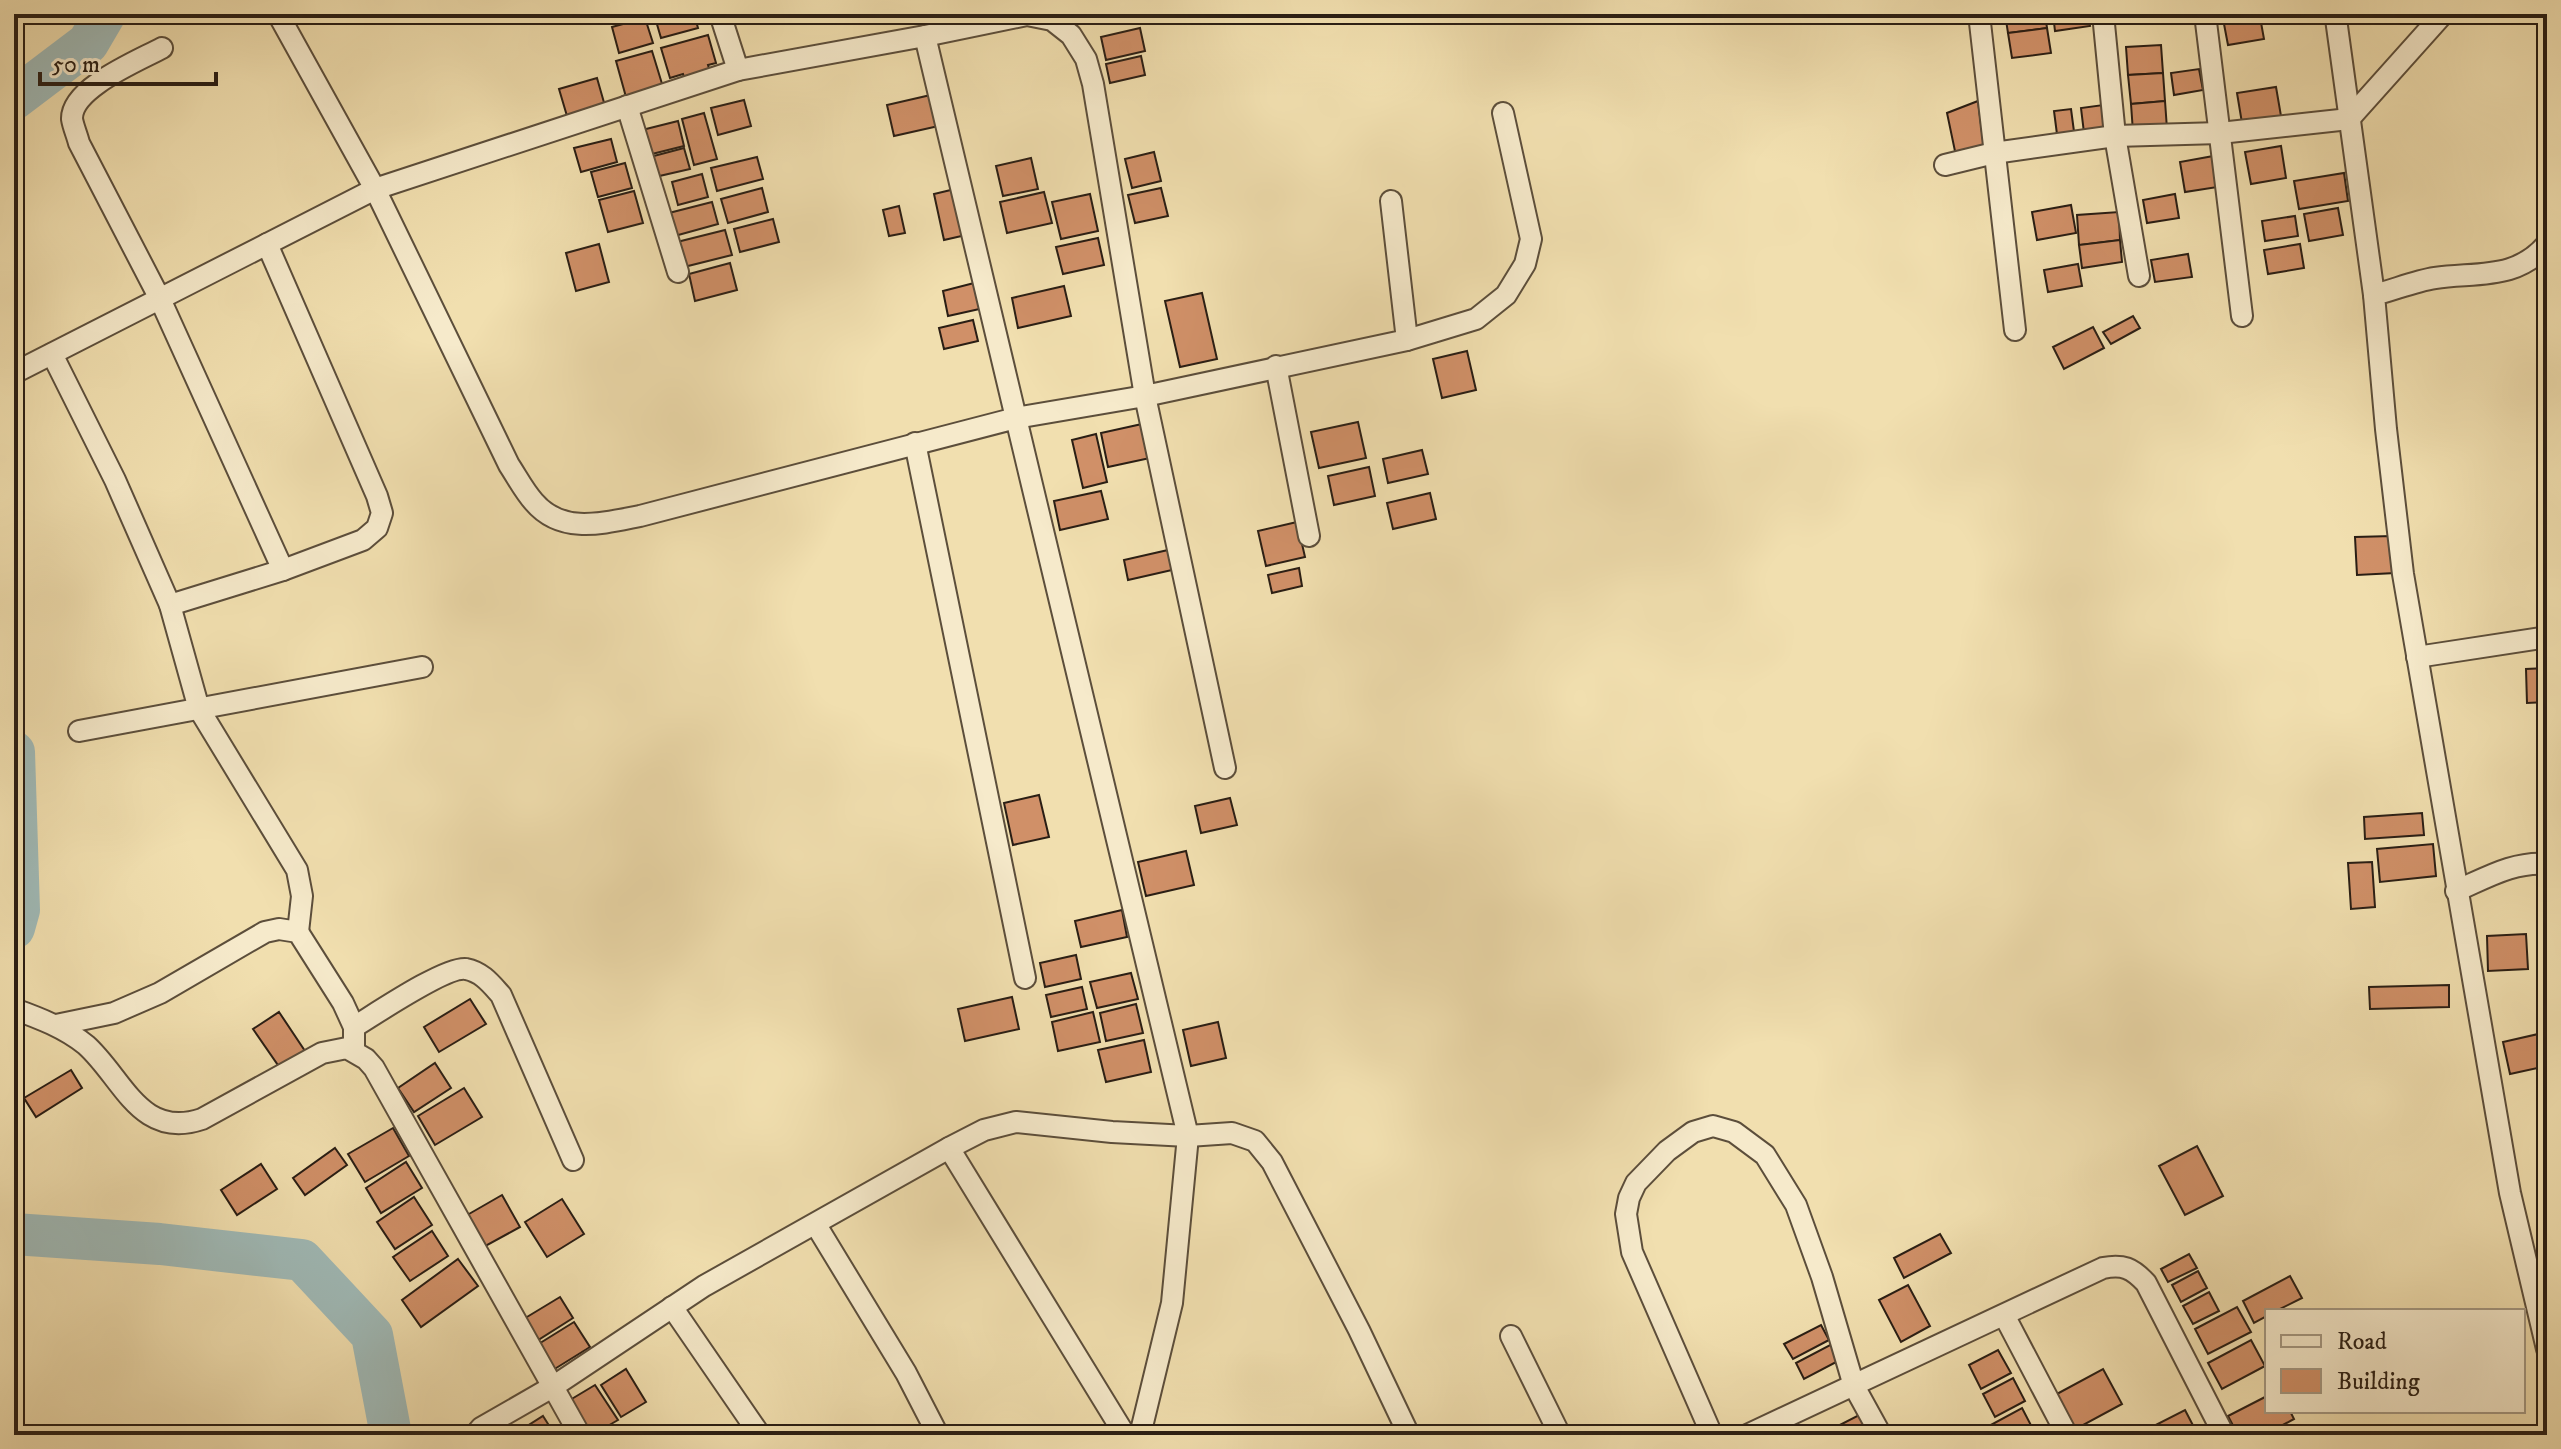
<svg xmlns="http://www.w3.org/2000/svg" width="2561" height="1449" font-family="'IM FELL DW Pica',serif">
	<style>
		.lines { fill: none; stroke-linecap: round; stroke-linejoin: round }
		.river { stroke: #a0bab7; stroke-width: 42 }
		.building { fill: #d09068; stroke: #2a1e14; stroke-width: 2 }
		.street-casing { stroke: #5c4e3b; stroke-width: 24 }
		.street { stroke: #f6eacb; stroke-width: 20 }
	</style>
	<rect width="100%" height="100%" fill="#f1dfaf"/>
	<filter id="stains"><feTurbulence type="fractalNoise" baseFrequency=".0025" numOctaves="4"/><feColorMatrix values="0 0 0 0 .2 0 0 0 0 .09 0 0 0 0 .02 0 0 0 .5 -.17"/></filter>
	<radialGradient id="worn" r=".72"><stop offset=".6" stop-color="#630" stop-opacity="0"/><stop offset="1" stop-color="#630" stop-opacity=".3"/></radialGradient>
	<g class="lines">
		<g class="river">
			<polyline points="14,99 88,43 105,14"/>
			<polyline points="14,752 19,910 14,928"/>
			<polyline points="14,1234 160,1244 302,1260 372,1335 391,1435"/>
		</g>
	</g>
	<g class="building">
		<polygon points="654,14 694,14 698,28 661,38"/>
		<polygon points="2005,14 2045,14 2047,28 2008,33"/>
		<polygon points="2053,14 2088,14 2090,26 2055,31"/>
		<polygon points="2113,14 2152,14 2152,18 2114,21"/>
		<polygon points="2260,17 2264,39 2228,45 2224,24"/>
		<polygon points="645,18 653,43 619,53 612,27"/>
		<polygon points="1140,28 1145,51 1106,60 1101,37"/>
		<polygon points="2047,28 2051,53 2012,58 2008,33"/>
		<polygon points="708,35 716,63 708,65 711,75 686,83 683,74 670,78 661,48"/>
		<polygon points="2161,45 2163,73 2128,75 2126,47"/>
		<polygon points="652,51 663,87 626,97 616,61"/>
		<polygon points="1141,56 1145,75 1110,83 1106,64"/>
		<polygon points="2199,69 2203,90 2174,95 2171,73"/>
		<polygon points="2163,73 2165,101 2131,104 2128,75"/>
		<polygon points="597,78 605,106 567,116 559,89"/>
		<polygon points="2276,87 2281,116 2242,123 2237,93"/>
		<polygon points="935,94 943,125 894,136 887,105"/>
		<polygon points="744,100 751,126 718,135 711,108"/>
		<polygon points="1978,101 1984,148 1956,156 1947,113"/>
		<polygon points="2165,101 2167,129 2133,132 2131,104"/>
		<polygon points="2103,105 2108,137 2085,141 2081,108"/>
		<polygon points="2071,109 2075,139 2058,142 2054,111"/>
		<polygon points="704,113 717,159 694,165 682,119"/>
		<polygon points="678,121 684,146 648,155 642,130"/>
		<polygon points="611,139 617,162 581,172 574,148"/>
		<polygon points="2281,146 2286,178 2251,184 2245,152"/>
		<polygon points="684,148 690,169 655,177 650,157"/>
		<polygon points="1154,152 1161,181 1132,188 1125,159"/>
		<polygon points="2219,155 2224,186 2185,192 2180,162"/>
		<polygon points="757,157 763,179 717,191 711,168"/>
		<polygon points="1031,158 1038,189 1003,196 996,166"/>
		<polygon points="625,163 632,188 598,197 591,172"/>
		<polygon points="2344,173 2348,201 2299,209 2294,181"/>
		<polygon points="702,174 708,197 678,205 672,182"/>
		<polygon points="762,188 768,212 728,223 721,199"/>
		<polygon points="1161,188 1168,216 1135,223 1128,195"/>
		<polygon points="955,189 966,235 944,240 934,194"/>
		<polygon points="634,191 643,223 608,232 599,200"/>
		<polygon points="1044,192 1052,223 1007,233 1000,202"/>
		<polygon points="1090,194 1098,231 1061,239 1052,202"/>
		<polygon points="2175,194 2179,218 2147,223 2143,200"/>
		<polygon points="712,202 718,224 671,237 665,214"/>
		<polygon points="2071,205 2076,233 2037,240 2032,212"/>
		<polygon points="899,206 905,233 889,236 883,210"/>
		<polygon points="2338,208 2343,235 2309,241 2304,214"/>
		<polygon points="2119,212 2120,240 2079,245 2077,215"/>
		<polygon points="2295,216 2298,236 2265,241 2262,221"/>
		<polygon points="773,219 779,242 740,252 734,229"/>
		<polygon points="725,230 732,255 684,267 677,242"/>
		<polygon points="1098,238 1104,265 1063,274 1056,247"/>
		<polygon points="2120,240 2122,262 2082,268 2079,245"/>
		<polygon points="599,244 609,282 576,291 566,253"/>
		<polygon points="2300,244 2304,268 2268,274 2264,250"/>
		<polygon points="2188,254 2192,277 2155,282 2151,260"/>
		<polygon points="730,263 737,290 695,301 689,274"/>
		<polygon points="2078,264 2082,286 2048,292 2044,270"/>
		<polygon points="978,282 984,308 948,316 943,291"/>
		<polygon points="1064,286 1071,316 1018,328 1012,298"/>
		<polygon points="1202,293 1217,359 1180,367 1165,301"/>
		<polygon points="2133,316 2140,328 2111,344 2103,332"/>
		<polygon points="973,320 978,341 944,349 939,328"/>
		<polygon points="2093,327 2104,348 2064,369 2053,347"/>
		<polygon points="1467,351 1476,390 1442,398 1433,359"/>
		<polygon points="1358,422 1366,458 1319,468 1311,432"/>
		<polygon points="1142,424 1150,458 1108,467 1101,433"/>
		<polygon points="1096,434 1107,482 1083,488 1072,440"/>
		<polygon points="1422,450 1428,474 1388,483 1383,459"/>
		<polygon points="1369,467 1375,496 1334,505 1328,476"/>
		<polygon points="1101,491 1108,519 1060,530 1054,501"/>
		<polygon points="1430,493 1436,519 1393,529 1387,503"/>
		<polygon points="1297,522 1305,557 1266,566 1258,531"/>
		<polygon points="2392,536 2395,573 2357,575 2355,537"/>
		<polygon points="1168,550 1172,570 1128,580 1124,560"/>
		<polygon points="1299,568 1302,586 1272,593 1268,575"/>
		<polygon points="2547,668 2547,702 2527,703 2526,669"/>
		<polygon points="1039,795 1049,837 1013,845 1004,803"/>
		<polygon points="1230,798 1237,825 1201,833 1195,806"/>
		<polygon points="2422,813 2424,835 2365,839 2364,817"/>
		<polygon points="2433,844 2436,876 2380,882 2377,849"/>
		<polygon points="1186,851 1194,885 1146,896 1138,862"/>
		<polygon points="2372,862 2375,907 2351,909 2348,863"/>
		<polygon points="1122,910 1127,937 1081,947 1075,921"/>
		<polygon points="2526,934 2528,969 2488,971 2487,936"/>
		<polygon points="1076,955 1081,979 1045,987 1040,963"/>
		<polygon points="1131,973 1138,999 1097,1008 1090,982"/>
		<polygon points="2449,985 2449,1007 2370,1009 2369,987"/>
		<polygon points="1082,987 1087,1009 1051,1017 1046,995"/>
		<polygon points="1012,997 1019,1029 965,1041 958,1009"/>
		<polygon points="470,999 486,1024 439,1052 424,1027"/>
		<polygon points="1136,1004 1143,1033 1106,1041 1100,1013"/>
		<polygon points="279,1012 305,1051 280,1068 253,1029"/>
		<polygon points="1093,1012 1100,1042 1058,1051 1052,1022"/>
		<polygon points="1218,1022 1226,1058 1191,1066 1183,1030"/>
		<polygon points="2547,1032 2547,1066 2510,1074 2503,1042"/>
		<polygon points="1144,1040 1151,1072 1106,1082 1098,1050"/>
		<polygon points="14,1049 21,1049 22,1096 14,1096"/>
		<polygon points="435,1063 451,1088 414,1112 398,1088"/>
		<polygon points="71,1070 82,1088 36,1117 24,1098"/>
		<polygon points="464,1088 482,1117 435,1145 418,1116"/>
		<polygon points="393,1128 409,1156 365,1182 348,1154"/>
		<polygon points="2197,1146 2223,1196 2185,1215 2159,1166"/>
		<polygon points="335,1148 347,1165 305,1195 293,1178"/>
		<polygon points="406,1162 422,1188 381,1213 366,1188"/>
		<polygon points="261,1164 277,1189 237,1215 221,1190"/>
		<polygon points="502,1195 520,1227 480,1249 462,1218"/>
		<polygon points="414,1197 432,1225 395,1249 377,1222"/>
		<polygon points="562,1199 584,1234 547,1257 525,1222"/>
		<polygon points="432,1231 448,1256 410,1281 393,1257"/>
		<polygon points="1940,1234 1951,1253 1904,1278 1894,1258"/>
		<polygon points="2189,1254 2197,1268 2168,1282 2161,1269"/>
		<polygon points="458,1259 478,1286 421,1327 402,1300"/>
		<polygon points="2198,1271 2207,1288 2181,1302 2172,1285"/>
		<polygon points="2290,1276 2302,1298 2276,1311 2267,1311 2267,1316 2254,1323 2243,1301"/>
		<polygon points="1908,1285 1930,1326 1901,1342 1879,1300"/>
		<polygon points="2209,1292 2219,1311 2193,1324 2183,1306"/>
		<polygon points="560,1297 573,1318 535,1342 522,1320"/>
		<polygon points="2237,1307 2251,1332 2208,1354 2195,1329"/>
		<polygon points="574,1322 590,1347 553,1370 537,1345"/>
		<polygon points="1821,1325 1829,1340 1793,1359 1784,1344"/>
		<polygon points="2251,1340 2265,1366 2222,1389 2208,1363"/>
		<polygon points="1832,1344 1840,1360 1804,1379 1796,1363"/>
		<polygon points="1998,1350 2011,1373 1981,1389 1969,1365"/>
		<polygon points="626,1369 646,1402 621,1417 601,1385"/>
		<polygon points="2103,1369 2122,1404 2074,1430 2055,1395"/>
		<polygon points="2013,1378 2025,1401 1995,1417 1983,1394"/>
		<polygon points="595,1385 618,1420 592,1435 570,1400"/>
		<polygon points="2267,1396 2267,1411 2290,1411 2294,1419 2264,1435 2238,1435 2228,1416"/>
		<polygon points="2022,1408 2036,1435 1977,1435 1976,1433"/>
		<polygon points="2185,1410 2198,1435 2141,1435 2140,1433"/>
		<polygon points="1863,1413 1875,1435 1835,1435 1832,1429"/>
		<polygon points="543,1416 555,1435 513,1435"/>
	</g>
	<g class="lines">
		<g class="street-casing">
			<g id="street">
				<path d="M278,14L375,189L509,465C517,477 524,491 534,502C562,535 604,523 640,516L1016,418L1188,1136L1172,1303L1140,1435"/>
				<polyline points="720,14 738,70"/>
				<polyline points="1979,14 2015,330"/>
				<polyline points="2103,14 2115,136 2139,276"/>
				<polyline points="2205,14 2242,316"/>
				<polyline points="2336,19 2374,295"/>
				<polyline points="925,36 1027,15 1052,20 1071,35 1086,59 1093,84 1145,396 1407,340 1391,201"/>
				<path d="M162,48C138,61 71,88 72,119C73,126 77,135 79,143L160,299L283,570"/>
				<polyline points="627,106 678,272"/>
				<polyline points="1945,165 1994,153 2115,136 2220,133 2349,119 2443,14"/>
				<path d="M2547,244C2517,280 2478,272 2435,278C2415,281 2394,290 2374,295L2386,429L2403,574L2510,1193L2547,1349"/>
				<polyline points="1407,340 1476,319 1506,295 1525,264 1531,239 1503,113"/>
				<polyline points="52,354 115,480 170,605 199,709 297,870 302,896 298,932"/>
				<polyline points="1276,366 1309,536"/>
				<polyline points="14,373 375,189 738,70 925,36 1016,418 1145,396 1225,768"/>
				<polyline points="915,443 1025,978"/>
				<polyline points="170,605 283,570 363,540 377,528 382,513 377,496 267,244"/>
				<polyline points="2417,657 2547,637"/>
				<polyline points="79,731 422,667"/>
				<path d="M2456,891C2486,878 2514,861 2547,864"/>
				<path d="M14,1009C39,1018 65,1028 86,1045C123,1078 140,1140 202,1119L322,1053L347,1048L366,1059L374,1068L580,1435"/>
				<polyline points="56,1025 114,1013 160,993 265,932 279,929 298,932 343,1003 354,1027 354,1050"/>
				<path d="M354,1027C374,1015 446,966 466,969C482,972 491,984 501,995L573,1160"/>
				<polyline points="949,1148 1125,1435"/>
				<polyline points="816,1225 906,1373 938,1435"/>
				<polyline points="672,1307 760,1435"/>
				<polyline points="2004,1315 2067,1435"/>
				<polyline points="1511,1336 1560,1435"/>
				<polyline points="475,1435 481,1428 554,1386 704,1286 949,1148 984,1130 1016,1122 1112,1132 1188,1136 1232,1133 1255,1141 1272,1162 1359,1330 1409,1435"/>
				<polyline points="1712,1435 1632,1252 1626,1214 1629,1198 1636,1183 1667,1151 1693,1132 1713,1126 1734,1132 1765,1155 1796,1205 1822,1277 1854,1386 1881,1435"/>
				<path d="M1747,1435L2103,1268C2123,1264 2132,1268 2146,1283L2224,1435"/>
			</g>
		</g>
		<use href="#street" class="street"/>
	</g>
	<rect width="2561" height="1449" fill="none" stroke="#f1dfaf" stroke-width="48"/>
	<rect x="16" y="16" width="2529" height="1417" fill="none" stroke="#2a1e14" stroke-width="4"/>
	<rect x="24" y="24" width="2513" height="1401" fill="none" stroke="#2a1e14" stroke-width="2"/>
	<rect x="2265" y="1309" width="260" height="104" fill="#f6eacb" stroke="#a49882" stroke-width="2"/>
	<rect x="2281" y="1335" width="40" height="12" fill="#f6eacb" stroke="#a49882" stroke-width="2"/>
	<text x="2337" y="1349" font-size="24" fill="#2a1e14">Road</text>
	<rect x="2281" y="1369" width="40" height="24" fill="#d09068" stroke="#a49882" stroke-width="2"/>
	<text x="2337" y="1389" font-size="24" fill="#2a1e14">Building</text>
	<path d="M40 72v12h176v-12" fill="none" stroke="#2a1e14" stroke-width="4"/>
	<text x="52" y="72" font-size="24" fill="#2a1e14" stroke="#f6eacb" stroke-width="6" paint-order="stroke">50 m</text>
	<rect width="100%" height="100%" filter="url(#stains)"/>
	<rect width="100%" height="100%" fill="url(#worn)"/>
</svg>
